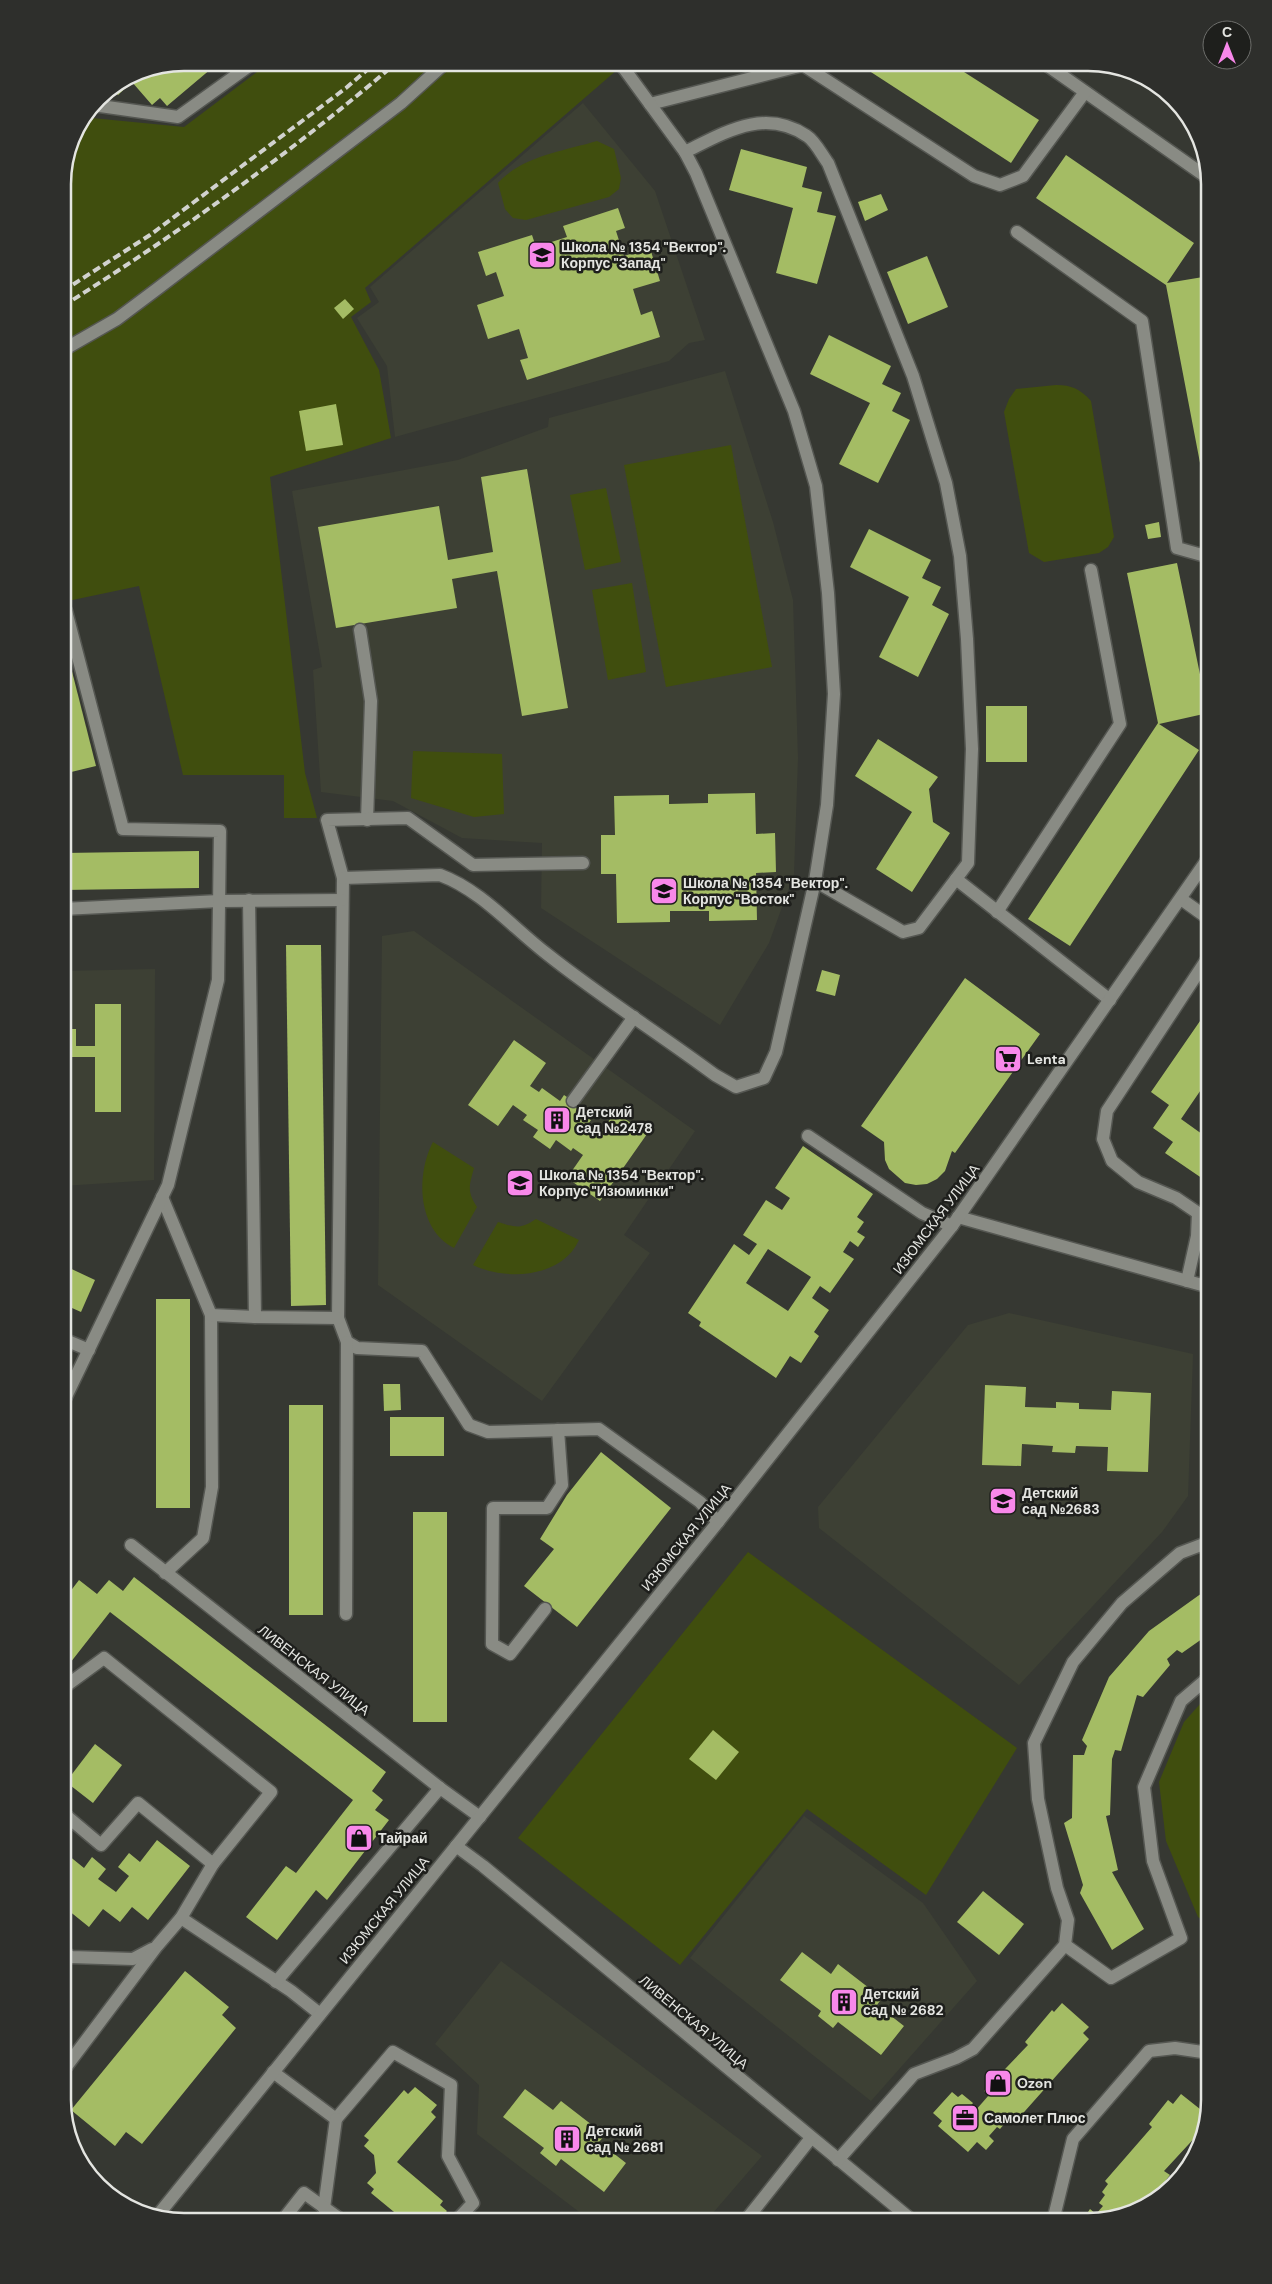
<svg xmlns="http://www.w3.org/2000/svg" width="1272" height="2284" font-family="'DM Sans',sans-serif">
	<style>
		.built { fill: #3d4034 }
		.green { fill: #404e0e }
		.building { fill: #a4bc64; fill-rule: evenodd }
		.lines { fill: none; stroke-linecap: round; stroke-linejoin: round }
		.minor-casing { stroke: #555752; stroke-width: 15 }
		.minor { stroke: #898b84; stroke-width: 12 }
		.rail { stroke: #d1d2ce; stroke-width: 4; stroke-dasharray: 8 4; stroke-linecap: butt }
		.labels { text-anchor: middle; stroke-width: 5; stroke-linejoin: round; paint-order: stroke }
		.poi-label { font-size: 14px; font-weight: bold; fill: #e4e5e1; stroke: #1e1f1c; text-anchor: start }
		.street-label { font-size: 14px; fill: #e4e5e1; stroke: #1e1f1c }
		.rim { fill: none; stroke: #e4e5e1; stroke-width: 2.5 }
	</style>
	<rect width="100%" height="100%" fill="#363832"/>
	<g class="built">
		<polygon points="583,103 655,191 705,340 689,343 669,361 395,437 387,366 357,318 379,302 370,287"/>
		<polygon points="725,371 773,522 793,600 798,758 794,874 769,943 720,1025 541,908 542,843 462,838 393,801 321,792 313,670 322,667 292,491 458,460 548,427 549,418"/>
		<polygon points="414,931 695,1131 624,1235 650,1253 542,1401 378,1285 382,936"/>
		<polygon points="155,969 154,1180 63,1186 63,971"/>
		<polygon points="1009,1313 1193,1354 1188,1496 1162,1532 1019,1685 819,1528 818,1507 968,1325"/>
		<polygon points="804,1816 923,1903 977,1981 871,2101 690,1958"/>
		<polygon points="501,1961 762,2156 706,2221 591,2221 477,2134 479,2085 435,2044"/>
	</g>
	<g class="green">
		<polygon points="269,63 625,63 365,288 371,302 351,317 379,370 391,438 270,477 305,773 317,818 284,818 284,775 183,775 139,586 63,602 63,177 72,137 88,114 92,118 184,127"/>
		<path d="M597,141L614,149L621,178L619,189L609,197L526,220L513,218L505,209L498,183C522,156 564,151 597,141Z"/>
		<path d="M1056,385C1072,385 1080,389 1091,401L1114,537L1108,547L1099,553L1044,562L1029,553L1004,412L1009,399L1016,389Z"/>
		<polygon points="731,445 772,667 666,687 624,465"/>
		<polygon points="606,488 621,562 585,570 570,495"/>
		<polygon points="632,583 646,672 608,680 592,590"/>
		<polygon points="413,751 502,754 504,814 474,817 411,798"/>
		<path d="M433,1142L474,1168C469,1186 467,1191 477,1207L454,1248C417,1229 416,1174 433,1142Z"/>
		<path d="M536,1219L579,1240C562,1278 506,1281 473,1265L498,1222C516,1228 521,1229 536,1219Z"/>
		<polygon points="748,1552 1017,1748 926,1895 807,1809 680,1965 518,1838"/>
		<polygon points="1209,1694 1209,1925 1198,1917 1166,1841 1159,1782 1184,1722"/>
	</g>
	<g class="building">
		<polygon points="184,63 218,63 167,106 160,98 152,105 132,82 118,95 112,89 138,72"/>
		<polygon points="857,63 950,63 1039,120 1011,163"/>
		<polygon points="741,149 807,167 802,187 822,192 817,212 836,216 817,284 776,273 793,208 729,190"/>
		<polygon points="1066,155 1194,243 1167,283 1209,276 1209,510 1166,285 1036,198"/>
		<polygon points="881,194 888,210 865,221 858,202"/>
		<polygon points="618,208 625,228 616,231 624,256 650,248 660,281 633,289 641,315 652,311 660,337 527,380 520,360 528,358 519,329 488,339 477,305 504,296 496,272 486,276 478,252 532,235 536,247 567,237 563,226"/>
		<polygon points="927,256 948,307 908,324 887,272"/>
		<polygon points="345,299 354,309 343,319 334,308"/>
		<polygon points="829,335 891,366 882,384 901,393 892,411 910,420 878,483 839,464 870,403 810,374"/>
		<polygon points="336,404 343,445 306,451 299,411"/>
		<polygon points="527,469 568,708 522,716 497,571 452,579 457,608 336,628 318,527 439,506 448,560 493,552 481,477"/>
		<polygon points="1159,522 1161,537 1148,539 1145,525"/>
		<polygon points="869,529 931,560 922,578 941,587 932,605 949,614 918,677 879,657 909,597 850,567"/>
		<polygon points="1177,563 1208,713 1159,724 1199,750 1070,946 1028,919 1158,723 1127,573"/>
		<polygon points="63,636 96,766 63,774"/>
		<rect x="986" y="706" width="41" height="56"/>
		<polygon points="878,739 938,777 929,789 933,822 950,833 912,892 876,869 912,812 855,776"/>
		<polygon points="755,793 756,834 775,833 776,872 756,873 757,920 709,921 709,911 670,911 670,922 617,923 616,874 601,874 601,835 615,835 614,796 669,795 669,804 708,803 708,794"/>
		<polygon points="199,851 199,888 63,890 63,853"/>
		<polygon points="286,945 321,945 326,1305 291,1306"/>
		<polygon points="822,970 840,975 835,996 816,991"/>
		<polygon points="965,978 1040,1034 955,1153 952,1151 945,1171 937,1179 927,1184 916,1185 905,1183 889,1169 885,1160 884,1142 861,1126"/>
		<polygon points="95,1004 121,1004 121,1112 95,1112 95,1057 63,1057 63,1029 76,1029 76,1046 95,1046"/>
		<polygon points="1209,1008 1209,1078 1181,1119 1209,1139 1209,1183 1165,1153 1173,1142 1153,1128 1169,1105 1151,1092"/>
		<polygon points="514,1040 546,1063 530,1086 539,1092 542,1088 560,1101 564,1095 582,1107 578,1112 591,1120 587,1126 599,1135 615,1112 647,1134 600,1201 567,1178 583,1155 573,1148 571,1151 556,1140 550,1149 533,1137 538,1130 523,1120 527,1115 513,1105 498,1126 468,1105"/>
		<path d="M803,1146L873,1194L857,1217L864,1222L857,1232L865,1237L858,1247L850,1241L843,1252L854,1259L830,1293L820,1286L812,1298L829,1310L814,1332L819,1336L801,1363L790,1356L776,1378L699,1326L701,1322L688,1313L734,1244L749,1255L757,1244L743,1235L766,1200L782,1210L790,1198L775,1188ZM768,1249L811,1277L788,1311L746,1283Z"/>
		<polygon points="63,1265 95,1280 81,1312 63,1304"/>
		<rect x="156" y="1299" width="34" height="209"/>
		<polygon points="383,1384 400,1384 401,1410 384,1411"/>
		<polygon points="985,1385 1026,1387 1025,1407 1056,1408 1056,1402 1079,1403 1079,1409 1111,1410 1112,1391 1151,1393 1148,1472 1107,1471 1108,1447 1076,1446 1075,1453 1052,1452 1053,1446 1022,1444 1021,1466 982,1465"/>
		<rect x="289" y="1405" width="34" height="210"/>
		<rect x="390" y="1417" width="54" height="39"/>
		<polygon points="601,1452 671,1508 577,1627 524,1586 554,1549 540,1539 567,1495"/>
		<rect x="413" y="1512" width="34" height="210"/>
		<polygon points="134,1577 386,1772 372,1791 383,1800 375,1810 389,1820 327,1900 316,1890 277,1940 246,1917 286,1866 296,1873 353,1800 110,1612 63,1672 63,1601 79,1580 97,1594 109,1580 123,1591"/>
		<polygon points="1209,1588 1209,1634 1182,1653 1177,1650 1167,1659 1170,1665 1143,1697 1137,1695 1121,1751 1115,1750 1112,1759 1110,1815 1106,1816 1118,1870 1112,1872 1144,1929 1112,1950 1080,1893 1083,1885 1064,1823 1072,1818 1073,1755 1084,1755 1087,1746 1082,1740 1109,1677 1149,1631"/>
		<polygon points="713,1730 739,1752 716,1780 689,1759"/>
		<polygon points="95,1744 122,1765 93,1803 66,1782"/>
		<polygon points="157,1840 190,1866 148,1920 132,1907 120,1922 103,1909 89,1927 63,1906 63,1851 84,1868 92,1857 106,1869 98,1879 116,1892 129,1876 118,1867 129,1853 140,1862"/>
		<polygon points="983,1891 1024,1924 999,1955 957,1922"/>
		<polygon points="802,1952 831,1974 838,1964 882,1998 877,2005 904,2026 881,2055 838,2022 833,2028 818,2016 821,2011 780,1980"/>
		<polygon points="185,1971 229,2007 222,2015 236,2028 142,2144 126,2132 115,2146 71,2110"/>
		<polygon points="1062,2003 1089,2027 1083,2033 1089,2039 1017,2120 1015,2118 1009,2124 1006,2122 1000,2129 997,2127 989,2136 994,2141 986,2150 977,2142 968,2152 938,2126 942,2121 933,2113 952,2092 958,2097 962,2094 973,2103 970,2107 975,2111 989,2095 984,2091 1028,2045 1025,2042 1052,2010 1054,2012"/>
		<polygon points="415,2087 437,2105 431,2112 436,2117 397,2162 443,2201 440,2205 447,2211 438,2221 405,2221 371,2193 374,2189 367,2183 376,2173 374,2155 364,2146 369,2140 364,2136 404,2090 408,2094"/>
		<polygon points="525,2089 553,2110 561,2101 605,2135 599,2142 626,2163 604,2192 561,2159 556,2166 540,2153 544,2148 503,2117"/>
		<polygon points="1181,2094 1205,2113 1200,2132 1164,2171 1170,2175 1151,2199 1135,2212 1082,2221 1090,2209 1096,2214 1103,2206 1099,2203 1105,2195 1102,2192 1108,2184 1105,2181 1152,2127 1149,2124 1168,2100 1173,2104"/>
	</g>
	<g class="lines">
		<g class="minor-casing">
			<g id="minor">
				<polyline points="1044,63 1208,178"/>
				<polyline points="650,104 803,65 974,176 1000,185 1023,176 1085,92"/>
				<polyline points="93,105 178,117 253,63"/>
				<path d="M685,152C724,133 764,107 807,136C815,141 822,155 828,163L913,376L946,483L960,556L967,639L972,749L968,863L919,928L903,932L815,881"/>
				<polyline points="1017,232 1142,321 1177,548 1209,557"/>
				<polyline points="63,350 117,319 157,289 401,103 445,63"/>
				<polyline points="360,630 371,701 367,820"/>
				<polyline points="583,863 473,865 408,818 327,820 343,878 338,1318 347,1342 357,1348 422,1351 469,1425 488,1432 599,1429 700,1502 718,1522"/>
				<path d="M343,878L440,875C481,890 513,928 547,954C601,997 660,1034 715,1075L736,1087L764,1078L776,1052L815,881L827,805L834,694L828,593L816,486L794,411L696,173L685,152L620,63"/>
				<polyline points="956,879 1110,1000"/>
				<polyline points="1181,899 1209,919"/>
				<polyline points="249,900 255,1317 338,1318"/>
				<polyline points="63,909 219,901 342,900"/>
				<polyline points="997,912 1120,724 1091,570"/>
				<polyline points="573,1101 634,1017"/>
				<polyline points="808,1136 922,1213 952,1226"/>
				<polyline points="162,1197 211,1315 212,1487 203,1538 165,1573"/>
				<polyline points="958,1217 1209,1287"/>
				<polyline points="1187,1281 1197,1236 1198,1213 1176,1198 1138,1182 1112,1161 1103,1139 1107,1111 1209,956"/>
				<polyline points="211,1315 255,1317"/>
				<polyline points="63,1339 89,1350"/>
				<polyline points="63,1403 168,1185 218,980 220,831 123,829 66,611 63,611"/>
				<polyline points="131,1545 440,1788 480,1817"/>
				<polyline points="545,1609 510,1654 492,1644 493,1508 547,1508 562,1485 558,1430"/>
				<polyline points="346,1614 347,1342"/>
				<polyline points="63,1688 104,1658 271,1792 213,1864"/>
				<polyline points="456,1846 483,1866 913,2221"/>
				<polyline points="181,1918 291,1991 320,2014"/>
				<polyline points="1065,1945 1111,1978 1181,1938 1153,1861 1144,1787 1181,1701 1209,1677"/>
				<polyline points="63,1951 71,1957 133,1959 152,1949"/>
				<polyline points="276,1982 440,1788"/>
				<polyline points="63,2071 157,1946 181,1918 213,1864 138,1803 101,1845 63,1813"/>
				<polyline points="273,2072 336,2119 393,2052 451,2085 448,2156 473,2203 456,2221"/>
				<polyline points="838,2160 914,2074 956,2058 973,2049 1065,1945 1068,1920 1057,1888 1038,1799 1034,1743 1073,1662 1122,1603 1180,1553 1209,1542"/>
				<polyline points="324,2208 336,2119"/>
				<polyline points="158,2215 718,1522 952,1226 1209,857"/>
				<polyline points="282,2221 304,2193 343,2221"/>
				<polyline points="749,2221 750,2215 811,2138"/>
				<polyline points="1053,2221 1073,2139 1149,2051 1175,2048 1209,2053"/>
			</g>
		</g>
		<use href="#minor" class="minor"/>
		<g class="rail">
			<polyline points="63,291 150,235 346,88 375,63"/>
			<path d="M63,306C179,233 292,152 396,63"/>
		</g>
	</g>
	<defs>
		<g id="school-square" transform="scale(1.4375)"><rect x="-9" y="-9" width="18" height="18" rx="4" fill="#f888ea" stroke="#1e1f1c"/><path d="M0-5L7-2L0 1L-7-2ZM-4 1L0 2.5L4 1V4Q0 6-4 4Z" fill="#111"/></g>
		<g id="supermarket-square" transform="scale(1.4375)"><rect x="-9" y="-9" width="18" height="18" rx="4" fill="#f888ea" stroke="#1e1f1c"/><path d="M-6-5.5h2.5l.6 2H6L4.5 2H-2.5L-4.4-4H-6ZM-1.5 3.2a1.3 1.3 0 1 0 .1 0ZM3 3.2a1.3 1.3 0 1 0 .1 0Z" fill="#111"/></g>
		<g id="building-square" transform="scale(1.4375)"><rect x="-9" y="-9" width="18" height="18" rx="4" fill="#f888ea" stroke="#1e1f1c"/><path d="M-4-6H4V6H1V3H-1V6H-4ZM-2.5-4.3h1.7v1.8h-1.7ZM.8-4.3h1.7v1.8H.8ZM-2.5-1h1.7V.8h-1.7ZM.8-1h1.7V.8H.8Z" fill="#111"/></g>
		<g id="shop-square" transform="scale(1.4375)"><rect x="-9" y="-9" width="18" height="18" rx="4" fill="#f888ea" stroke="#1e1f1c"/><path d="M-5-2.5h2.3a2.7 3.5 0 0 1 5.4 0H5L5.5 6h-11ZM-1.5-2.5h3a1.5 2.3 0 0 0-3 0Z" fill="#111"/></g>
		<g id="office-square" transform="scale(1.4375)"><rect x="-9" y="-9" width="18" height="18" rx="4" fill="#f888ea" stroke="#1e1f1c"/><path d="M-6-3h4V-5.5h4V-3h4V5H-6ZM-1-4.5V-3h2v-1.5ZM-6 0V1H6V0Z" fill="#111"/></g>
	</defs>
	<g fill-rule="evenodd">
		<use href="#school-square" x="542" y="255"/>
		<use href="#school-square" x="664" y="891"/>
		<use href="#supermarket-square" x="1008" y="1059"/>
		<use href="#building-square" x="557" y="1120"/>
		<use href="#school-square" x="520" y="1183"/>
		<use href="#school-square" x="1003" y="1501"/>
		<use href="#shop-square" x="359" y="1838"/>
		<use href="#building-square" x="844" y="2002"/>
		<use href="#shop-square" x="998" y="2083"/>
		<use href="#office-square" x="965" y="2118"/>
		<use href="#building-square" x="567" y="2139"/>
	</g>
	<g class="labels">
		<g class="poi-label">
			<text x="561" y="252">Школа № 1354 "Вектор".<tspan x="561" dy="16">Корпус "Запад"</tspan></text>
			<text x="683" y="888">Школа № 1354 "Вектор".<tspan x="683" dy="16">Корпус "Восток"</tspan></text>
			<text x="1027" y="1064">Lenta</text>
			<text x="576" y="1117">Детский<tspan x="576" dy="16">сад №2478</tspan></text>
			<text x="539" y="1180">Школа № 1354 "Вектор".<tspan x="539" dy="16">Корпус "Изюминки"</tspan></text>
			<text x="1022" y="1498">Детский<tspan x="1022" dy="16">сад №2683</tspan></text>
			<text x="378" y="1843">Тайрай</text>
			<text x="863" y="1999">Детский<tspan x="863" dy="16">сад № 2682</tspan></text>
			<text x="1017" y="2088">Ozon</text>
			<text x="984" y="2123">Самолет Плюс</text>
			<text x="586" y="2136">Детский<tspan x="586" dy="16">сад № 2681</tspan></text>
		</g>
		<g class="street-label">
			<text transform="translate(936 1219) rotate(-53)" y="5">ИЗЮМСКАЯ УЛИЦА</text>
			<text transform="translate(686 1537) rotate(-51)" y="5">ИЗЮМСКАЯ УЛИЦА</text>
			<text transform="translate(314 1670) rotate(38)" y="5">ЛИВЕНСКАЯ УЛИЦА</text>
			<text transform="translate(384 1910) rotate(-51)" y="5">ИЗЮМСКАЯ УЛИЦА</text>
			<text transform="translate(694 2022) rotate(40)" y="5">ЛИВЕНСКАЯ УЛИЦА</text>
		</g>
	</g>
	<path d="M0 0H1272V2284H0ZM184 71H1088A113 113 0 0 1 1201 184V2100A113 113 0 0 1 1088 2213H184A113 113 0 0 1 71 2100V184A113 113 0 0 1 184 71Z" fill="#2e2f2c" fill-rule="evenodd"/>
	<path class="rim" d="M184 71H1088A113 113 0 0 1 1201 184V2100A113 113 0 0 1 1088 2213H184A113 113 0 0 1 71 2100V184A113 113 0 0 1 184 71Z"/>
	<g transform="translate(1227 45)"><circle r="24" fill="#1e1f1c" stroke="#6d6e6b"/>
	<path d="M0-4L9 19L0 12L-9 19Z" fill="#f888ea"/>
	<text y="-8" font-size="14" font-weight="bold" text-anchor="middle" fill="#e4e5e1">С</text>
	</g>
</svg>
